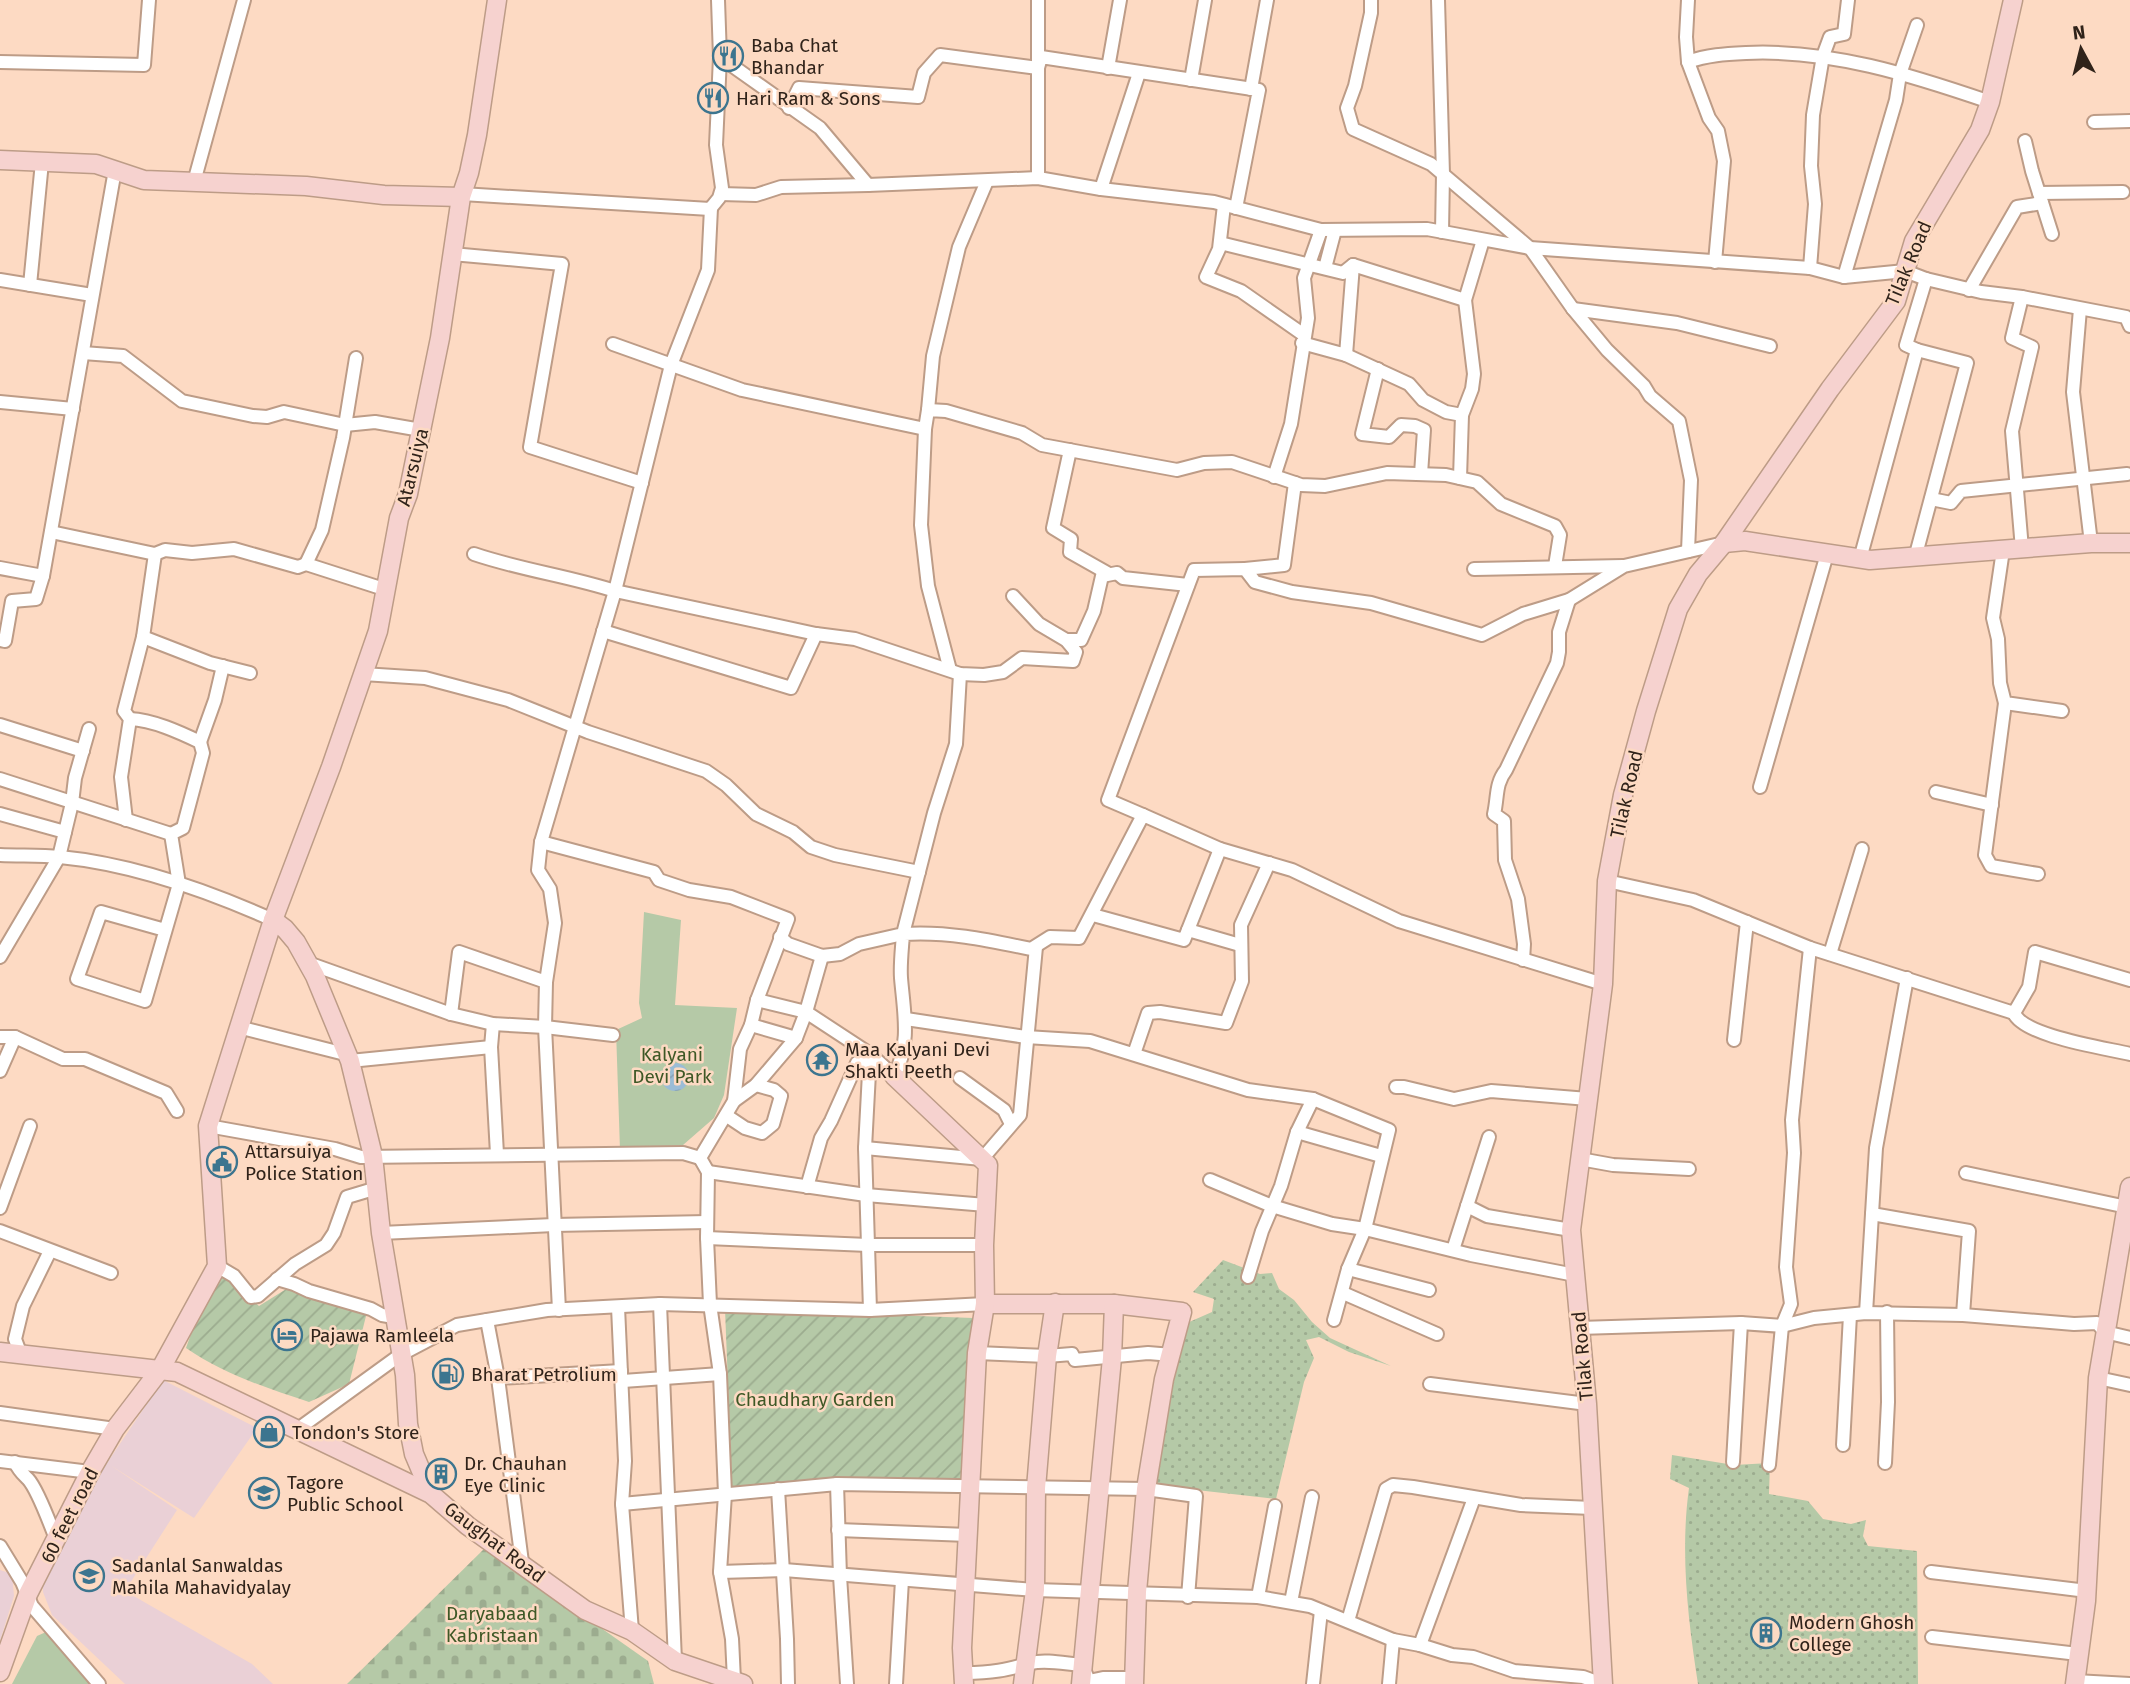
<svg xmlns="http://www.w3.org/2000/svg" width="2130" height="1684" font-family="'Fira Sans',sans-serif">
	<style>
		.education { fill: #ead0d6 }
		.grass { fill: url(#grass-dots) }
		.cemetery { fill: url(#cemetery-stones) }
		.park { fill: #b5c9a7 }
		.garden { fill: url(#garden-furrows) }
		.water { fill: url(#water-waves) }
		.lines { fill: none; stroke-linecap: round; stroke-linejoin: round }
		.street-casing { stroke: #bd9c87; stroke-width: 16 }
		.secondary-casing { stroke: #bd9c87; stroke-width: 21 }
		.street { stroke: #fff; stroke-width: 12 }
		.secondary { stroke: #f6d2cf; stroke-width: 18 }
		.labels { text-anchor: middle; stroke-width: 5; stroke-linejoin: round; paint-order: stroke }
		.poi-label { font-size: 19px; fill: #30231a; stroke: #fddac3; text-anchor: start }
		.street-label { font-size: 19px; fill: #30231a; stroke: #fddac3 }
		.park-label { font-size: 19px; fill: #3e5826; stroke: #fddac3 }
	</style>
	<defs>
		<pattern id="grass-dots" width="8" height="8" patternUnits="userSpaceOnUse" patternTransform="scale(1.75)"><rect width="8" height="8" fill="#b5c9a7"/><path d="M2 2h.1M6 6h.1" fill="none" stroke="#9cac8f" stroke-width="1.8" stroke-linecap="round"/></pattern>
		<pattern id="cemetery-stones" width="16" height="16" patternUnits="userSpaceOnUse" patternTransform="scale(1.75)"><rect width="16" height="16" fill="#b5c9a7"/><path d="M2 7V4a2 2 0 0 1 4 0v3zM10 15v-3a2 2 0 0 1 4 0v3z" fill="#9cac8f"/></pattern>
		<pattern id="garden-furrows" width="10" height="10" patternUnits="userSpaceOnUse" patternTransform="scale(1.75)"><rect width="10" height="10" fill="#b5c9a7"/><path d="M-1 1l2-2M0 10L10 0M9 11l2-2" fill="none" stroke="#9cac8f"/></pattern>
		<pattern id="water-waves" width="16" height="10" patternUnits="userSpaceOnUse" patternTransform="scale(1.75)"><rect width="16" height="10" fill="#9bbcd6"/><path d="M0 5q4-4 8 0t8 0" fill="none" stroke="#86a1b7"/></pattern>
	</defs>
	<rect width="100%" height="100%" fill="#fddac3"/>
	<g class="education">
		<polygon points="163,1380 257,1428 194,1518 110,1465 177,1510 125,1591 252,1664 273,1684 125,1684 52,1615 43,1592 43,1570 107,1463"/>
		<polygon points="0,1570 12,1574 14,1596 0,1641"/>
	</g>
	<g class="grass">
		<polygon points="1223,1260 1260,1274 1272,1273 1279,1289 1294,1300 1312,1322 1330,1338 1391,1366 1349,1352 1319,1337 1306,1340 1314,1358 1304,1382 1276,1499 1152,1485 1162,1415 1187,1323 1212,1312 1214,1299 1193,1292"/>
		<path d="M1672,1455L1734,1465L1770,1463L1769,1494L1808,1501L1823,1519L1851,1524L1866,1520L1863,1536L1868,1546L1917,1551L1918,1684H1698C1688,1620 1680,1553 1689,1488L1670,1479Z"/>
	</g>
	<polygon class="cemetery" points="486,1547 648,1661 654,1684 347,1684"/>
	<g class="park">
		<polygon points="644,912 681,920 675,1005 737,1008 724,1095 714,1118 683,1145 620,1150 616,1030 642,1018 639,1003"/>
		<polygon points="46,1632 91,1684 12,1684 37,1636"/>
	</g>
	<g class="garden">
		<path d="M224,1275L259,1306L291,1286L367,1312L349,1384L309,1402C266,1388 224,1374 186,1348L204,1297Z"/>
		<polygon points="725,1309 973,1318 965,1479 732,1487"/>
	</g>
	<circle class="water" cx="675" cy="1077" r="14"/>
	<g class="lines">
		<g class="street-casing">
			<g id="street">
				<polyline points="1038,0 1038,63"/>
				<polyline points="1371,0 1371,13 1355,86 1347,108 1353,129 1431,164 1530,248 1573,309 1607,350 1644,386 1650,396 1679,421 1691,480 1688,551"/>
				<polyline points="1438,0 1443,174 1442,232"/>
				<polyline points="1688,0 1686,37 1688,62 1709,118 1718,131 1724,161 1715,262"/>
				<polyline points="720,57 820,128 868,185 1038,178 1101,189 1214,202 1321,230 1427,229 1530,248 1810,268 1844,277 1905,271 1926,279 1981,292 2022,297 2126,317 2130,326"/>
				<polyline points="0,62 144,65 149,0"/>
				<path d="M1688,62C1707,55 1725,54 1746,53C1830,49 1911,75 1990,102"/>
				<polyline points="1038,68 1038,178"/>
				<polyline points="1108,68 1120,0"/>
				<polyline points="1191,80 1205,0"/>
				<polyline points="1251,89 1267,0"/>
				<polyline points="789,108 799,88 918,97 924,73 940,55 1038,68 1041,57 1259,90 1236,208"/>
				<polyline points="2094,122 2130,121"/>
				<polyline points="2025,141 2032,171 2052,234"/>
				<polyline points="194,182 244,0"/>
				<polyline points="1101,189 1139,73"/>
				<polyline points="2039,193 2123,192"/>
				<polyline points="462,194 710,209 719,198 722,188 716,145 720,57 718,0"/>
				<polyline points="721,194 756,195 781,187 868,185"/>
				<polyline points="1224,205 1219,249 1206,277 1241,291 1304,335"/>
				<polyline points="1220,243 1343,273 1353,265 1465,300 1483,240"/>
				<polyline points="452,254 562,264 530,447 642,483"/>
				<polyline points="1325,268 1335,230"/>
				<polyline points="1810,268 1815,204 1811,166 1813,115 1823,56 1830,37 1844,34 1848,0"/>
				<polyline points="1844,277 1896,100 1900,74 1917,25"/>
				<polyline points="0,280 92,295"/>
				<polyline points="30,285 42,162"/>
				<polyline points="1969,290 2017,207 2042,203"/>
				<polyline points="2022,297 2012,338 2032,347 2012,431 2022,549"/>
				<polyline points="1573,309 1677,323 1770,346"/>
				<polyline points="2080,309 2073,392 2091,543"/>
				<polyline points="1302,343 1346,355 1353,265"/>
				<polyline points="613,344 742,390 925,429 928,410 946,411 1022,433 1042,445 1177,470 1204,463 1232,462 1301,485 1325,486 1387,473 1446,475 1477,482 1501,504 1555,526 1560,535 1555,566"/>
				<polyline points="83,353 123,356 182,401 253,416 267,417 284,412 345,425 375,422 421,430"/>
				<polyline points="1346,355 1409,384 1423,400 1446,412 1462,415"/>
				<polyline points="1378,369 1362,434 1389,437 1401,425 1415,426 1424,430 1421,474"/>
				<polyline points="0,402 73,409"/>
				<polyline points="928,410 933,356 959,247 987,181"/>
				<polyline points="925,429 921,525 928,586 950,670"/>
				<polyline points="1070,450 1053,528 1071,539 1070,552 1109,574"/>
				<polyline points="1274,477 1291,424 1308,318 1304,278 1321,230"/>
				<polyline points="1460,478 1462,415 1472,389 1474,374 1465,300"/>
				<polyline points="1931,499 1951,503 1961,491 2127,474"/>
				<polyline points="51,532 155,554 165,550 192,553 234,549 298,567 306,564 387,590"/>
				<polyline points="2003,550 1993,618 1998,639 2000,683 2005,703 2062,711"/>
				<polyline points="155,554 143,637 210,663 250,673"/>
				<path d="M474,554C521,570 569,576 615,591L671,365L708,270L711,208"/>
				<polyline points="1915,558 1967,363 1917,350"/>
				<polyline points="1860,559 1917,350 1906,345 1926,279"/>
				<polyline points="306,564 322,530 343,438 356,358"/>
				<polyline points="0,568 43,576"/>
				<polyline points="1245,569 1284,565 1295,483"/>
				<polyline points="1474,569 1623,566"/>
				<polyline points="603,631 791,688 816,634"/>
				<polyline points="0,640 5,641 12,601 36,599 43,576 115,170"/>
				<polyline points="1066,640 1081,640 1094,611 1102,576 1117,573 1123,578 1188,585"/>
				<polyline points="363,674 425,678 508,700 588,732 706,771 726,785 756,814 793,832 811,847 835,855 919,872"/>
				<polyline points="2005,703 1985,855 1991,866 2038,874"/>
				<path d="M130,719C153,720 179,732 200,742L203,753L183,828L171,834L179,884L145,1001L77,979L101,912L165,930"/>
				<polyline points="0,725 83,751"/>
				<polyline points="200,742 215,700 223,666"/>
				<polyline points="0,779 171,834"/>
				<polyline points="1760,787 1827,554"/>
				<polyline points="1936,792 1992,805"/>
				<polyline points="0,814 65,832"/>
				<polyline points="1143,815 1108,800 1194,570 1245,569 1255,582 1292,592 1371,603 1482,635 1523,614 1569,600 1624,566 1724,543"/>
				<polyline points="126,820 121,777 130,719 124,711 143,637"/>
				<polyline points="541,842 654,872 659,880 689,890 731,897 788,919 757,1000 751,1025 740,1049 734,1101 700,1158 708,1172 707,1238 710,1304 720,1374 725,1494 720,1572 732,1639 734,1680"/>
				<path d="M0,855C20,856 40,855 60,857C133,864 206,890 273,920"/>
				<polyline points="1607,881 1693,900 1810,948 2014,1013 2029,987 2035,952 2130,980"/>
				<polyline points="1093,915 1184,940 1220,849"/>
				<polyline points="1188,930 1240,945"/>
				<polyline points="780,937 788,944 822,956 840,954 859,944 903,934 934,813 956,744 960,674"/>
				<polyline points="1830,954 1862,849"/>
				<polyline points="0,957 59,857 72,803 75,778 89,729"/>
				<path d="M1523,960L1524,944L1518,899L1505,860L1504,821L1494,814C1498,797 1495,784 1506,770L1557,663L1559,652V632L1569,600"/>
				<polyline points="308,963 451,1014 493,1024 545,1027 613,1035"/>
				<polyline points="757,1000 806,1012 822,956"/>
				<path d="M2014,1013C2023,1036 2105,1048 2130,1054"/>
				<polyline points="451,1014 459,952 546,982"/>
				<polyline points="906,1019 1026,1037 1090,1041 1248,1090 1313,1099 1389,1130 1365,1229 1348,1269 1334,1320"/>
				<polyline points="493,1024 491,1047 497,1154"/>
				<polyline points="751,1025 796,1038"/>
				<polyline points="238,1027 349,1055"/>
				<polyline points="0,1037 15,1037 63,1059 85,1059 166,1093 177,1111"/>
				<polyline points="1734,1040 1747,922"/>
				<polyline points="1134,1054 1148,1013 1160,1012 1226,1023 1242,981 1241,925 1269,863"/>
				<polyline points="350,1061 491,1047"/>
				<polyline points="0,1071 15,1037"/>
				<polyline points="960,1078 1004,1110 1011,1124"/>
				<polyline points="1396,1087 1404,1087 1454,1099 1491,1091 1588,1099"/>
				<polyline points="734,1101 756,1085 796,1038 806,1012 870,1054 857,1063 831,1121 821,1138 807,1187"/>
				<polyline points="727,1116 745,1128 762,1133 773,1124 781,1096 774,1090 756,1085"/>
				<polyline points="208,1126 335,1149 361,1157 683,1153 700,1158"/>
				<polyline points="1297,1132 1381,1156"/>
				<polyline points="865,1148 982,1159 1020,1115 1036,947"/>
				<polyline points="1580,1159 1613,1165 1689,1169"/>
				<polyline points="708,1172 866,1195 986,1205"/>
				<polyline points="1966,1173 2127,1207"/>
				<polyline points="1210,1180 1272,1206 1332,1224 1365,1229 1471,1255 1575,1275"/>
				<polyline points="1467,1206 1487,1216 1571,1230"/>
				<polyline points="0,1208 30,1126"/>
				<polyline points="1872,1214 1969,1231 1963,1315 2074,1324 2097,1323 2105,1332 2130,1338"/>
				<polyline points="0,1231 111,1273"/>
				<polyline points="381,1233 554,1225 707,1222"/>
				<polyline points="707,1238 868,1245 984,1245"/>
				<polyline points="1453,1250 1489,1137"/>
				<polyline points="217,1266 234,1276 251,1297 258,1296 295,1264 326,1245 334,1233 347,1197 377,1188"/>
				<polyline points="1348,1269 1429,1290"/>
				<polyline points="1248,1277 1262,1231 1281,1186 1297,1132 1313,1099"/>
				<polyline points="277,1279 294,1284 309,1291 371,1309 382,1315 394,1317"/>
				<polyline points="1343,1293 1437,1334"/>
				<polyline points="660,1304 675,1661"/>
				<polyline points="618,1307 625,1461 622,1504 632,1631"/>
				<polyline points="559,1310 545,1027 546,982 555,923 550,889 538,870 541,842 615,591 816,634 855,639 960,674 984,675 1003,672 1022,658 1073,661 1076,652 1066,640 1039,624 1013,596"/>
				<path d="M870,1310L865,1148L870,1054L894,1076C911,1044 904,1013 901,978C900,964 902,949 903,934C947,931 988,940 1031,949L1050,937L1079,938L1143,815L1220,849L1292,870L1399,921L1603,984"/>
				<polyline points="1866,1313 1876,1148 1907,978"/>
				<polyline points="487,1320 498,1378 522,1562"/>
				<polyline points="1579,1328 1741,1323 1782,1326 1814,1318 1866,1313 1963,1315"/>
				<polyline points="977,1353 1047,1356 1072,1354 1075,1360 1148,1353 1172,1355"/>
				<polyline points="21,1355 15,1339 23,1306 50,1251"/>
				<polyline points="498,1378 621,1371"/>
				<polyline points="2098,1378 2130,1385"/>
				<polyline points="623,1381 720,1374"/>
				<polyline points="1430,1384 1587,1404"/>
				<polyline points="0,1413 115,1429"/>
				<polyline points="298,1429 400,1355 457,1325 547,1310 660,1304 870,1310 985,1304"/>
				<polyline points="1843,1445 1850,1315"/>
				<polyline points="0,1461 90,1472"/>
				<path d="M15,1462C19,1471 22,1473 28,1479C38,1490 50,1524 56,1539"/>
				<polyline points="1733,1462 1741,1323"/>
				<polyline points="1885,1463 1888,1402 1887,1312"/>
				<polyline points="1769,1465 1782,1326 1791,1304 1786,1267 1794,1153 1792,1120 1810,948"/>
				<polyline points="837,1484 840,1576 847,1684"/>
				<polyline points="778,1489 787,1639 788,1684"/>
				<polyline points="622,1504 837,1484 1146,1489 1196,1496 1188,1597"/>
				<polyline points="838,1530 968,1535"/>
				<polyline points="0,1546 22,1582 32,1606 99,1684"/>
				<polyline points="720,1572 784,1570 1035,1590 1258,1597 1310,1606 1393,1640 1420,1645 1452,1655 1473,1657 1514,1671 1583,1677 1602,1684"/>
				<polyline points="1931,1572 2087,1591"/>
				<polyline points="1258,1597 1275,1506"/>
				<polyline points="1291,1602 1312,1497"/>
				<polyline points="1348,1621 1386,1489 1393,1485 1413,1487 1521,1505 1592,1508"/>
				<polyline points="1932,1637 2078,1654"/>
				<polyline points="1420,1645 1474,1498"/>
				<path d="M965,1673C992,1673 1006,1670 1031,1663C1046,1659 1067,1664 1082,1665L1089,1681L1103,1678H1135"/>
				<polyline points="2075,1681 2130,1684"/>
				<polyline points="896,1684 902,1580"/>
				<polyline points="1313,1684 1321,1611"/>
				<polyline points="1389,1684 1393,1640"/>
			</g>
		</g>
		<g class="secondary-casing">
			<g id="secondary">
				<polyline points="0,160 96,164 144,180 306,186 384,195 461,197"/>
				<polyline points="1724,543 1745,541 1870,560 2091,543 2130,543"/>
				<polyline points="273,920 285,929 296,942 315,976 350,1061 373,1156 381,1233 405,1375 408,1424 414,1454 431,1494"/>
				<polyline points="894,1076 988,1165 984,1245 985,1304 1114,1304 1182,1312 1164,1379 1146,1489 1137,1592 1134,1684"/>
				<polyline points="0,1352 177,1372 431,1494 468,1526 585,1610 632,1631 675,1661 743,1684"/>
				<polyline points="0,1672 28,1594 90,1472 115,1429 160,1370 217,1266 208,1126 273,920 331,767 378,631 399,518 408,494 440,338 461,197 469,173 477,135 497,0"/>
				<polyline points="964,1684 962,1648 977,1353 985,1304"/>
				<polyline points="1023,1684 1035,1590 1036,1488 1047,1356 1055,1303"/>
				<polyline points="1081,1684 1112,1358 1114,1304"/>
				<polyline points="1603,1684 1587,1404 1571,1230 1603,984 1607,881 1623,795 1646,711 1678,609 1698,574 1724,543 1830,389 1896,301 1914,241 1980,130 1990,102 2013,0"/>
				<polyline points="2075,1684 2086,1601 2098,1378 2130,1187"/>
			</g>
		</g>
		<use href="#street" class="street"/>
		<use href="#secondary" class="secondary"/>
	</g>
	<defs>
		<g id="restaurant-ring" transform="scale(1.575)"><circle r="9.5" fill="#fddac3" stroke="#3c758f" stroke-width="1.5"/><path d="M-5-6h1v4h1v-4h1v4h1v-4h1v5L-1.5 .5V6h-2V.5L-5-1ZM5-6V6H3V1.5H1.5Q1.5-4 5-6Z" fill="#3c758f"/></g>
		<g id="temple-ring" transform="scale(1.575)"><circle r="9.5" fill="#fddac3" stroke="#3c758f" stroke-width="1.5"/><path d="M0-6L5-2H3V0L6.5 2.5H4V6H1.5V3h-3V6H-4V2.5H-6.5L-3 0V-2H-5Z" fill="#3c758f"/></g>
		<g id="civic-ring" transform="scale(1.575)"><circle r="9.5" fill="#fddac3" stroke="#3c758f" stroke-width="1.5"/><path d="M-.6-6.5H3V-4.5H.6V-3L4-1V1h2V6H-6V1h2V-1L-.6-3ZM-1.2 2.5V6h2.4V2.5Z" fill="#3c758f"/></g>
		<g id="hotel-ring" transform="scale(1.575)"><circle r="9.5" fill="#fddac3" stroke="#3c758f" stroke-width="1.5"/><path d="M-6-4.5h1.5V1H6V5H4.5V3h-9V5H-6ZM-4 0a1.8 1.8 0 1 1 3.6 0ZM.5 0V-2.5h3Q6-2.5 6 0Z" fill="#3c758f"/></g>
		<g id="fuel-ring" transform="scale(1.575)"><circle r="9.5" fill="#fddac3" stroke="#3c758f" stroke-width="1.5"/><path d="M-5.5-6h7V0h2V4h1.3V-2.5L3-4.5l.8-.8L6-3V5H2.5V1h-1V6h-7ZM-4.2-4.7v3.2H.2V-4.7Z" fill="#3c758f"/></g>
		<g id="shop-ring" transform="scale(1.575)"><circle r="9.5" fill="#fddac3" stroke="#3c758f" stroke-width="1.5"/><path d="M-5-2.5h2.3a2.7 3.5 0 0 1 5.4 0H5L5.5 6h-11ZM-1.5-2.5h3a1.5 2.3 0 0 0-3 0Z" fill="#3c758f"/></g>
		<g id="building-ring" transform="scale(1.575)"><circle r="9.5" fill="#fddac3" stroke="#3c758f" stroke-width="1.5"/><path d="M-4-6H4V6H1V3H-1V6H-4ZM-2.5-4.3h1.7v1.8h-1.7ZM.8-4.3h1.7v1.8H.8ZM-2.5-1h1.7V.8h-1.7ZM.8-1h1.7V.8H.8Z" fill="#3c758f"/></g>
		<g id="school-ring" transform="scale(1.575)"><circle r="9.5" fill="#fddac3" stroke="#3c758f" stroke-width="1.5"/><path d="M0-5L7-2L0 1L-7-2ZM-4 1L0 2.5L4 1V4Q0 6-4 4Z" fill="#3c758f"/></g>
		<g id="university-ring" transform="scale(1.575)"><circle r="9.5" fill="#fddac3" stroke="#3c758f" stroke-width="1.5"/><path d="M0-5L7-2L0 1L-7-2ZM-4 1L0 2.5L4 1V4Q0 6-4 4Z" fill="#3c758f"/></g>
	</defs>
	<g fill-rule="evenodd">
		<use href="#restaurant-ring" x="728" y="56"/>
		<use href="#restaurant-ring" x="713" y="98"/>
		<use href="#temple-ring" x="822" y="1060"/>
		<use href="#civic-ring" x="222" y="1162"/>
		<use href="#hotel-ring" x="287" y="1335"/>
		<use href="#fuel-ring" x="448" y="1374"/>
		<use href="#shop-ring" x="269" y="1432"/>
		<use href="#building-ring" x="441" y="1474"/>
		<use href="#school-ring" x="264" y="1493"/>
		<use href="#university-ring" x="89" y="1576"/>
		<use href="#building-ring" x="1766" y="1633"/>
	</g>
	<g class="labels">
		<g class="poi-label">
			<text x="751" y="52">Baba Chat<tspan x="751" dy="22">Bhandar</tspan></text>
			<text x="736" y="105">Hari Ram &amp; Sons</text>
			<text x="845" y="1056">Maa Kalyani Devi<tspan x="845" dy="22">Shakti Peeth</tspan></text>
			<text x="245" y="1158">Attarsuiya<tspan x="245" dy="22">Police Station</tspan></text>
			<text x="310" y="1342">Pajawa Ramleela</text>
			<text x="471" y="1381">Bharat Petrolium</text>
			<text x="292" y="1439">Tondon's Store</text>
			<text x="464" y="1470">Dr. Chauhan<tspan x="464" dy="22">Eye Clinic</tspan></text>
			<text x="287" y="1489">Tagore<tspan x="287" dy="22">Public School</tspan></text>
			<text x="112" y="1572">Sadanlal Sanwaldas<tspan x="112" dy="22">Mahila Mahavidyalay</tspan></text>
			<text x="1789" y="1629">Modern Ghosh<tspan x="1789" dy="22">College</tspan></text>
		</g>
		<g class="street-label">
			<text transform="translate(1908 263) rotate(-67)" y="7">Tilak Road</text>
			<text transform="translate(412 467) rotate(-76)" y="7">Atarsuiya</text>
			<text transform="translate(1626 794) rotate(-77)" y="7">Tilak Road</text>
			<text transform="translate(1582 1356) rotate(-95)" y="7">Tilak Road</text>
			<text transform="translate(69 1515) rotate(-63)" y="7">60 feet road</text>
			<text transform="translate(495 1542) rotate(37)" y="7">Gaughat Road</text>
		</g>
		<g class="park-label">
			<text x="672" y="1061">Kalyani<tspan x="672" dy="22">Devi Park</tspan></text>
			<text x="815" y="1406">Chaudhary Garden</text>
			<text x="492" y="1620">Daryabaad<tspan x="492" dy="22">Kabristaan</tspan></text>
		</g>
	</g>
	<g transform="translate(2081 49) rotate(353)" stroke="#fddac3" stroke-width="5" paint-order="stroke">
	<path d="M0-5L12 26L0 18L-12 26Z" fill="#30231a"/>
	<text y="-10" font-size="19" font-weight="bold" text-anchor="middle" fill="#30231a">N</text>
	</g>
</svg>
